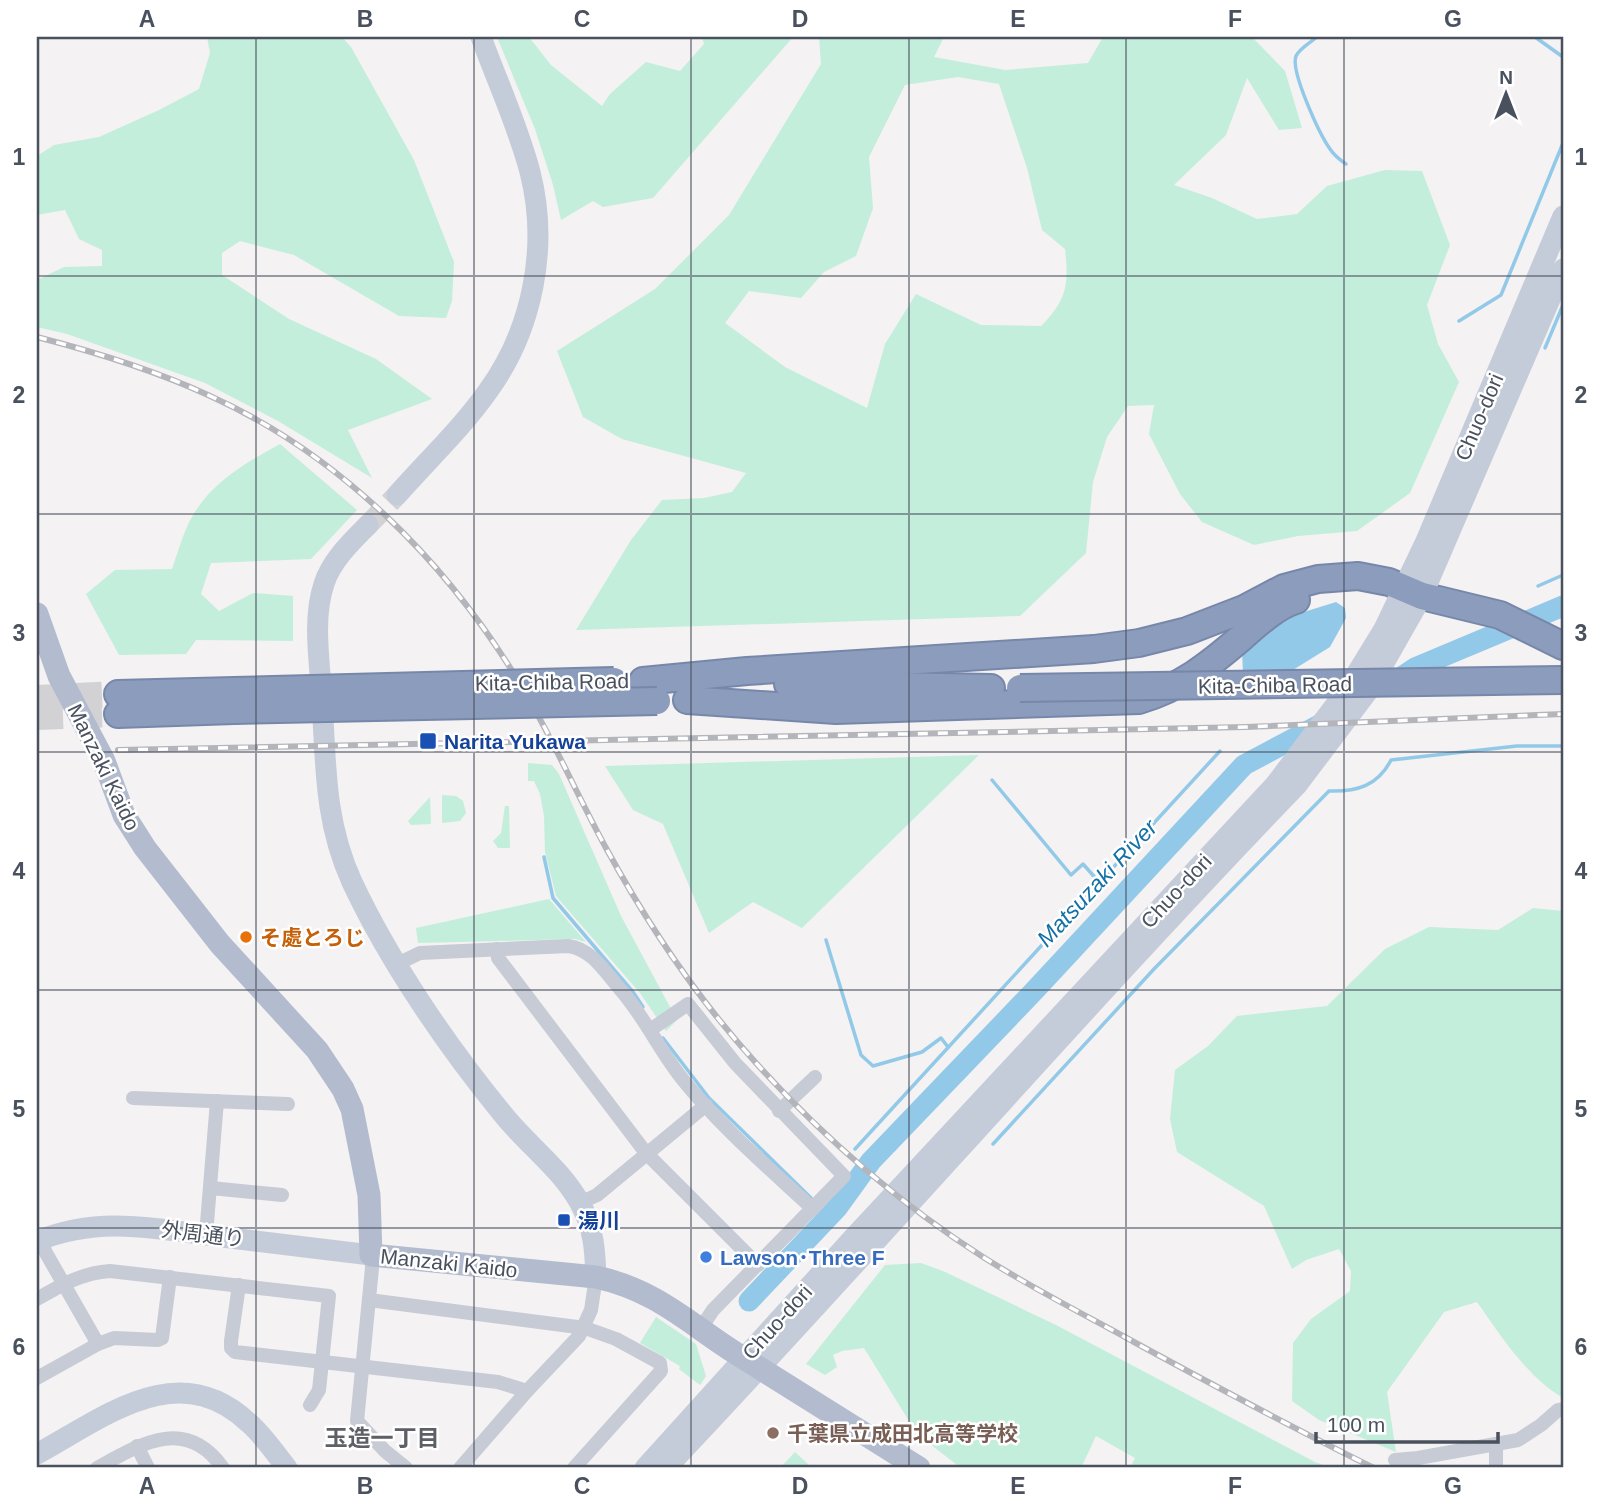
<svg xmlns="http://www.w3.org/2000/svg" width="1600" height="1505" font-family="Arial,'Noto Sans JP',sans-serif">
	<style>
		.green { fill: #c3eedb; fill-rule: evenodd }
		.water { fill: #93c9e8 }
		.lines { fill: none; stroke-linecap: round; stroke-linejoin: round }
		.stream { stroke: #93c9e8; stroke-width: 3.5 }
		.river { stroke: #93c9e8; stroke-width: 21 }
		.secondary-tunnel { stroke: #d2d2d4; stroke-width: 21; stroke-dasharray: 21 10; stroke-linecap: butt }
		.highway-tunnel { stroke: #d2d2d4; stroke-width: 26; stroke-dasharray: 26 13; stroke-linecap: butt }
		.highway-casing { stroke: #7787a9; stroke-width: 30 }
		.street { stroke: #c6cbd5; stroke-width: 14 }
		.secondary { stroke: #c5ccd9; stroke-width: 21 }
		.primary { stroke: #b3bcce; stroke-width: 23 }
		.highway { stroke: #8c9cbd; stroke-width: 26 }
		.rail-casing { stroke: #b4b5bb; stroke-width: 6 }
		.rail { stroke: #fff; stroke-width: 3.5; stroke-dasharray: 10; stroke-linecap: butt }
		.highway-bridge-casing { stroke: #7787a9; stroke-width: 30; stroke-linecap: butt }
		.highway-bridge { stroke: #8c9cbd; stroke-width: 26 }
		.grid { fill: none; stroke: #4a515e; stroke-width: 2; stroke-opacity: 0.55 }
		.transit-dot { fill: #1a4fb4; stroke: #fff; stroke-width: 2.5 }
		.food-dot { fill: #e8710a; stroke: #fff; stroke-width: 2.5 }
		.shop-dot { fill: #3f7fe0; stroke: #fff; stroke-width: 2.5 }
		.education-dot { fill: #8d6e63; stroke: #fff; stroke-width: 2.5 }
		.labels { text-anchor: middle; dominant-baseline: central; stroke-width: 5; stroke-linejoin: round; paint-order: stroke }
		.street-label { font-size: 21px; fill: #4a515e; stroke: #fff }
		.transit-label { font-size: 21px; font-weight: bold; fill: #164399; stroke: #fff; text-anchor: start }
		.food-label { font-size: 21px; font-weight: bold; fill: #c56008; stroke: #fff; text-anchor: start }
		.shop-label { font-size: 21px; font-weight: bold; fill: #366cbe; stroke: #fff; text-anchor: start }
		.education-label { font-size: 21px; font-weight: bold; fill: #785e54; stroke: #fff; text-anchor: start }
		.water-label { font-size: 23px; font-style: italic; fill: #1471a7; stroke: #fff }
		.neighbourhood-label { font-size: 23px; font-weight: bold; fill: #5e6066; stroke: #fff }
		.neatline { fill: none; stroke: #4a515e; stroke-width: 2.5 }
		.grid-label { font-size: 23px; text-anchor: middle; font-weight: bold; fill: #4a515e }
	</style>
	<rect width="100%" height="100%" fill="#f4f2f2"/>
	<!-- green -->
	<g class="green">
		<path d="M207 37H342L351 47 414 160 454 262 452 301 446 318 399 316 294 255 240 241 222 253V275L289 319 376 359 432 399 348 430 372 478 278 421 205 383 67 334 37 327V280L64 267 102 266V250L79 239 65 210 37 215V156L54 145 99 137 159 110 199 89 210 53Z"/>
		<path d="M497 37H529L551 65 602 106 610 94 646 62 680 71 704 44 702 37H793L653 198 603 207 593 201 561 220 553 185 535 129Z"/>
		<path d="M819 37H944L934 57 1005 70 1088 63 1103 37H1252L1285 71 1302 128 1279 130 1247 78 1226 135 1174 185 1212 198 1257 219 1297 214 1327 186 1385 170 1422 171 1450 245 1427 305 1438 344 1459 382 1410 493 1357 531 1298 536 1254 545 1202 522 1180 494 1149 434 1154 405 1128 406 1107 437 1093 482 1086 553 1020 616 576 630 631 540 662 500 704 498 732 492 746 473 622 439 583 417 557 351 655 289 729 215 821 64ZM958 77 999 84 1027 168 1042 230 1065 249C1069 284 1067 300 1041 326L981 325 916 294 885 344 867 408 785 367 725 323 749 291 801 298 824 272 856 256 873 208 869 157 905 85Z"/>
		<path d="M280 444 357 510 311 559 211 563 201 594 219 611 253 593 293 596V641L196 640 186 654 119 655 86 594 115 570 172 569C177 555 181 540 187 527 204 487 243 464 280 444Z"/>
		<path d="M979 755 802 928 753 902 709 933 663 824 633 810 605 766Z"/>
		<path d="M528 763 552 765 559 774 621 916 677 1020 666 1031 640 993 556 896 545 852 544 816 540 794 534 781H528Z"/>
		<path d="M442 795 456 796 463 801 466 813 460 821 442 823Z"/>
		<path d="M430 797 431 824 411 825 408 821Z"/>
		<path d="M505 806H509L510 848H498L493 841 501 833Z"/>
		<path d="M549 899 586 942 575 939 418 943 416 928Z"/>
		<path d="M1533 908 1563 911V1398C1527 1377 1501 1336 1477 1302L1444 1312 1387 1392 1396 1452 1319 1420 1292 1401 1293 1343 1311 1319 1350 1291 1351 1271 1339 1249 1306 1260 1292 1269 1264 1206 1177 1152 1170 1119 1175 1070 1208 1046 1237 1016 1327 1006 1385 949 1429 927 1498 930Z"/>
		<path d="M921 1263 943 1271 1056 1325 1315 1462 1331 1468H1130L1135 1458 1096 1436 1081 1468H961L917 1434 864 1348 842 1351 833 1355 837 1367 825 1375 806 1364 885 1265Z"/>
		<path d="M656 1317 696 1344 706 1376 700 1385 679 1369 680 1366 640 1343Z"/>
		<path d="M795 1452 810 1466 808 1468H780Z"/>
	</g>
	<!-- water -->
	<path class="water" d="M1336 602 1345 608 1346 618 1330 647 1288 673H1243L1242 652 1291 616Z"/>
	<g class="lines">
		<!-- stream -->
		<g class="stream">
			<path d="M1317 37C1311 42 1299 49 1296 56 1290 71 1320 135 1330 149 1334 155 1340 160 1346 164"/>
			<path d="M1535 37 1563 57"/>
			<path d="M1459 321 1501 295 1563 143"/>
			<path d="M1545 348 1563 305"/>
			<path d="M1538 586 1563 575"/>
			<path d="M992 780 1071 875 1083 864 1099 882"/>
			<path d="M544 857 553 898 633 992 643 1007"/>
			<path d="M826 940 861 1055 873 1066 922 1052 941 1038 948 1047"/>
			<path d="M663 1038 709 1098 811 1198"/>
			<path d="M993 1144 1154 969 1329 791C1356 792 1378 786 1391 760L1517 746H1563"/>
			<path d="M855 1149 1220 751"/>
		</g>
		<!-- river -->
		<g class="river">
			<path d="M1391 684 1415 668 1563 606"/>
			<path d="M749 1301 837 1208 871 1161 1035 990 1244 765 1323 723"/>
		</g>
		<!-- secondary-tunnel -->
		<path class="secondary-tunnel" d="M368 525 397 495"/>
		<!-- highway-tunnel -->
		<g class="highway-tunnel">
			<path d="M37 698 118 694"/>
			<path d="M37 717 118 714"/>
		</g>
		<defs>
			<g id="highway">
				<path d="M643 681 747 671 1094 649 1139 643 1187 631 1244 609 1284 588 1318 579 1358 576 1389 582 1422 596 1500 615 1563 646"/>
				<path d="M788 684 991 688"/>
				<path d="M118 694 234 691"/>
				<path d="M687 700 836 710 1139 700C1182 687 1208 666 1242 637 1257 624 1276 606 1296 600"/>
				<path d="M118 714 234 710"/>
			</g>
		</defs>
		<!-- highway casing -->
		<use href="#highway" class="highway-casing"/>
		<!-- street -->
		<g class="street">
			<path d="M497 949 498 958 646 1153 758 1265"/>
			<path d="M397 964 420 953 568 946C592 949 605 972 620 989 645 1017 660 1052 684 1081 722 1128 769 1168 813 1209"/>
			<path d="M650 1030 688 1004 735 1063 844 1176 713 1310 701 1328"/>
			<path d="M133 1098 288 1104"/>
			<path d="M779 1111 815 1077"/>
			<path d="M211 1188 282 1195"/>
			<path d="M580 1203 597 1195 706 1105"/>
			<path d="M206 1235 217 1101"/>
			<path d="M40 1239 46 1253 98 1344"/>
			<path d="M371 1255 372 1268 357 1421 385 1451 406 1468"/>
			<path d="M239 1285 231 1341V1348L235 1352 498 1382 527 1391"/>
			<path d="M37 1299C61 1285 82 1273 110 1271L329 1296 319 1390 310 1405"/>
			<path d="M369 1300 585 1328 616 1339 660 1363 661 1371 574 1468"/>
			<path d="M37 1378 98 1344 114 1338 158 1340 162 1338 170 1277"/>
			<path d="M1496 1445V1468"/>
			<path d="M137 1446 148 1468"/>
			<path d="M1395 1460 1418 1458 1518 1440 1541 1425 1558 1410 1563 1409"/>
			<path d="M97 1468C142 1443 186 1416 223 1468"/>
			<path d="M460 1468 527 1391 579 1336 591 1310 596 1277"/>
		</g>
		<!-- secondary -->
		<g class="secondary">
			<path d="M397 495C427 461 462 428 488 391 533 329 549 246 530 172 518 126 497 81 481 37"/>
			<path d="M368 525C352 541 331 561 324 584 312 620 320 663 322 700 326 764 324 821 352 882 389 961 447 1046 502 1113 527 1145 562 1169 581 1205 594 1229 595 1251 596 1277"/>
			<path d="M37 1241C101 1215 156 1229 222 1237 271 1243 321 1249 371 1255"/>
			<path d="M37 1454C105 1417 178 1356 249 1423 263 1435 275 1453 287 1468"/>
			<path d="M645 1468 854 1237 1275 785 1346 691 1384 629 1426 541 1563 216"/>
			<path d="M666 1468C879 1243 1082 1008 1297 785L1368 691 1422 596 1563 269"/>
		</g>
		<!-- primary -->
		<path class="primary" d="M37 614 59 676 104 761 124 815 145 848 220 944 317 1050 343 1089 352 1109 369 1195 371 1255 596 1277C660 1291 692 1327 745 1359 803 1395 861 1432 919 1468"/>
		<!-- highway -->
		<use href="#highway" class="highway"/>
		<defs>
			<g id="rail">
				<path d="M37 337C95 352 154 370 208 395 341 455 448 563 522 687 553 739 577 795 606 848 648 925 697 998 756 1063 823 1137 899 1203 983 1257 1032 1288 1083 1314 1134 1342 1213 1385 1293 1428 1374 1468"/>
				<path d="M118 750 1246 727 1563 714"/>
			</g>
		</defs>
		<!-- rail casing -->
		<use href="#rail" class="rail-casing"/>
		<!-- rail -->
		<use href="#rail" class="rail"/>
		<defs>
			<g id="highway-bridge">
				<path d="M1020 688 1563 680"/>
				<path d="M234 691 614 681"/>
				<path d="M234 710 657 701"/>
			</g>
		</defs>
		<!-- highway-bridge casing -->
		<use href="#highway-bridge" class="highway-bridge-casing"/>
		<!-- highway-bridge -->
		<use href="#highway-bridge" class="highway-bridge"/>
	</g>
	<!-- grid -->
	<path class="grid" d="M256 37V1468M474 37V1468M691 37V1468M909 37V1468M1126 37V1468M1344 37V1468M37 276H1563M37 514H1563M37 752H1563M37 990H1563M37 1228H1563"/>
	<!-- markers -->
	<g class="transit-dot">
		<rect x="419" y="732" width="18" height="18" rx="3.5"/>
		<rect x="557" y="1213" width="14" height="14" rx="3.5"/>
	</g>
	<circle class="food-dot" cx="246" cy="937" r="7"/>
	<circle class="shop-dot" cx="706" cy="1257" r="7"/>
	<circle class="education-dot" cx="773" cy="1433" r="7"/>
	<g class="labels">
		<!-- street labels -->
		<g class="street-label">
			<text transform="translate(1479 417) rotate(-67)">Chuo-dori</text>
			<text transform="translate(552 682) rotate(-1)">Kita-Chiba Road</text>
			<text transform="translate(1275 685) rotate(-1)">Kita-Chiba Road</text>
			<text transform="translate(104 767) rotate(64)">Manzaki Kaido</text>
			<text transform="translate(1176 891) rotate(-47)">Chuo-dori</text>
			<text transform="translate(203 1234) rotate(7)">外周通り</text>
			<text transform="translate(449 1263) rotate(6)">Manzaki Kaido</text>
			<text transform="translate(777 1322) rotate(-48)">Chuo-dori</text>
		</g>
		<!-- transit labels -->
		<g class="transit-label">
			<text x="444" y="741">Narita Yukawa</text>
			<text x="578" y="1220">湯川</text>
		</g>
		<!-- food labels -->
		<g class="food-label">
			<text x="260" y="937">そ處とろじ</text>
		</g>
		<!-- shop labels -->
		<g class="shop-label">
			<text x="720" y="1257">Lawson･Three F</text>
		</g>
		<!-- education labels -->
		<g class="education-label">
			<text x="787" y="1433">千葉県立成田北高等学校</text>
		</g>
		<!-- water labels -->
		<g class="water-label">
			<text transform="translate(1097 883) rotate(-47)">Matsuzaki River</text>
		</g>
		<!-- neighbourhood labels -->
		<g class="neighbourhood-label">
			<text x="382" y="1438">玉造一丁目</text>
		</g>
	</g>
	<!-- border -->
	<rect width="1600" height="1505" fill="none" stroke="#ffffff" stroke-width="77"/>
	<!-- north arrow -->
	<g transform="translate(1506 94)" stroke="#ffffff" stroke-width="5" paint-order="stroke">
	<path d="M0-5L12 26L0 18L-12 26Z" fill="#4a515e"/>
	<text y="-10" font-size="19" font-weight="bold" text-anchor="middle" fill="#4a515e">N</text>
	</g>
	<!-- scale -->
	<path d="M1316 1432v10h182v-10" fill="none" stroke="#4a515e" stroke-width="3.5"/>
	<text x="1327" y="1432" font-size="21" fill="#4a515e" stroke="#ffffff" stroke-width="5" paint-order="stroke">100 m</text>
	<rect x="38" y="38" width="1524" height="1428" class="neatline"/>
	<g class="grid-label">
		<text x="147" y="27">A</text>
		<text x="365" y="27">B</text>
		<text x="582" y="27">C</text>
		<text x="800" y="27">D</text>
		<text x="1018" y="27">E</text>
		<text x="1235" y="27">F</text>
		<text x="1453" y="27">G</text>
		<text x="19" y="165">1</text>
		<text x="1581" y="165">1</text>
		<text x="19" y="403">2</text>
		<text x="1581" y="403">2</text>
		<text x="19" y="641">3</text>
		<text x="1581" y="641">3</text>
		<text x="19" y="879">4</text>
		<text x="1581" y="879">4</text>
		<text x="19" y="1117">5</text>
		<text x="1581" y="1117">5</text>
		<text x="19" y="1355">6</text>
		<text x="1581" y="1355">6</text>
		<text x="147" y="1494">A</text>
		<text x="365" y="1494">B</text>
		<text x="582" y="1494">C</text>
		<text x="800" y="1494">D</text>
		<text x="1018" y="1494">E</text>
		<text x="1235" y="1494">F</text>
		<text x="1453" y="1494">G</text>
	</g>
</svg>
